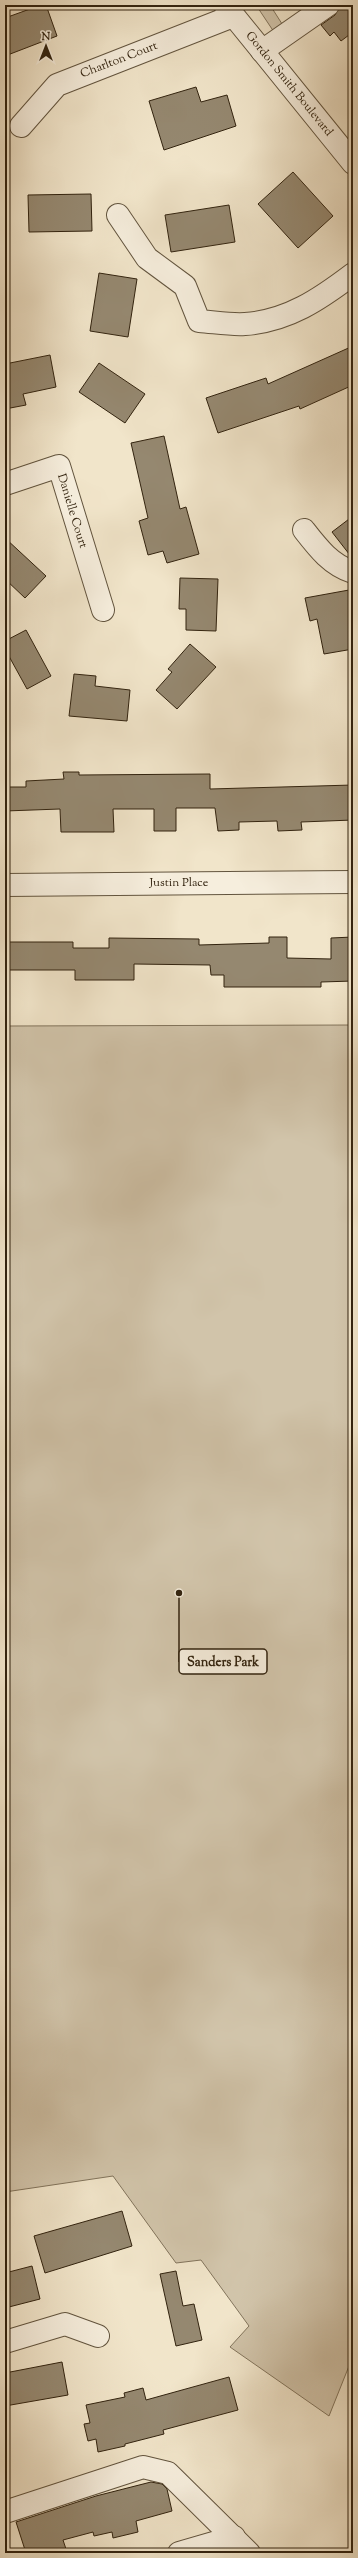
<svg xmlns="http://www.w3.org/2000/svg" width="358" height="2558" font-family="'Sorts Mill Goudy',serif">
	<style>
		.green { fill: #d1c4aa; stroke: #82745c }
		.building { fill: #958870; stroke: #32230f }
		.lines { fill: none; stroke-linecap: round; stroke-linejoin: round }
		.minor-casing { stroke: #62543e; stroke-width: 24 }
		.minor { stroke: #f6eedd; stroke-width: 22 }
		.labels { text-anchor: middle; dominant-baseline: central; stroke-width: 3; stroke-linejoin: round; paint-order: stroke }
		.street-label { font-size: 12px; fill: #32230f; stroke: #f6eedd }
		.leader { fill: none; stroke: #32230f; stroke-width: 1.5 }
		.callout-dot { fill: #32230f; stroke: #f6eedd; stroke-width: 1.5 }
		.callout { fill: #f6eedd; stroke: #32230f; stroke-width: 1.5 }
		.callout-label { font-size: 13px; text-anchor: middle; font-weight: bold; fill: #32230f }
	</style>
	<rect width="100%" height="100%" fill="#f1e5ca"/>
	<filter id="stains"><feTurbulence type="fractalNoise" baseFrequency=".005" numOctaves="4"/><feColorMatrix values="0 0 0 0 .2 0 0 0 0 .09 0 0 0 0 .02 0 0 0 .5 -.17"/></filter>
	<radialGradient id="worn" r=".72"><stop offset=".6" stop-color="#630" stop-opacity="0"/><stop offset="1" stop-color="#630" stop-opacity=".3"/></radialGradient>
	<!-- green -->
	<g class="green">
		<path d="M256 5H270L284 27 276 35Z"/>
		<path d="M353 1025V2356L329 2416 230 2347 249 2326 201 2260 176 2263 113 2176 5 2192V1026Z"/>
	</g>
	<!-- building -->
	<g class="building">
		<path d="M41 5H46L57 36 5 56V18Z"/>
		<path d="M340 5H353V32L341 41 334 32 330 36 321 25 335 15Z"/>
		<path d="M196 87 201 102 227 95 236 126 164 150 149 101Z"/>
		<path d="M293 172 333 216 298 248 258 204Z"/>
		<path d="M91 194 92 231 29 232 28 195Z"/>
		<path d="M229 205 235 242 171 252 165 215Z"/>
		<path d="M99 273 137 279 128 337 90 331Z"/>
		<path d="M353 346V385L300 409 299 406 218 433 206 398 266 378 268 384Z"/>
		<path d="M50 355 56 387 23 394 26 405 5 409V364Z"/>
		<path d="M99 363 145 394 125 423 79 392Z"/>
		<path d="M164 436 180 509 186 507 199 554 167 563 163 551 148 555 139 521 148 518 131 443Z"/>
		<path d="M353 516V559L332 532Z"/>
		<path d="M5 538 46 576 25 598 5 579Z"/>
		<path d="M180 578 218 579 216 631 186 630V609H179Z"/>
		<path d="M349 590 353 612V649L324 654 317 619 310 621 305 598Z"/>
		<path d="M26 630 51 676 27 689 5 649V641Z"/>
		<path d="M190 644 216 667 177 709 156 690 172 672 168 669Z"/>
		<path d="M74 674 96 676 95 686 130 690 127 721 69 716Z"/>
		<path d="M63 772H79V775L210 774V789L353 785V820L301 822 302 830 278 831 277 821 239 822V830L218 831 215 808H176V831H154V809H113L114 832H61L60 809 5 811V787H26V781L64 779Z"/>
		<path d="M269 937H287V958L331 959V938L353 937V981L321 982V987H224V975H211L210 965 134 964V980H75V970H5V942H73V948H109V938L199 939V945L269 943Z"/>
		<path d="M122 2211 132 2246 45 2273 34 2236Z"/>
		<path d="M32 2266 40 2299 5 2308V2273Z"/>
		<path d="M176 2271 183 2306 194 2304 202 2340 176 2346 160 2274Z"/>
		<path d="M62 2362 68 2395 5 2406V2373Z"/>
		<path d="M229 2377 238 2410 163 2430 164 2434 125 2444V2446L98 2452 96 2439 88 2441 84 2424 90 2423 86 2405 125 2397 124 2393 143 2388 146 2400Z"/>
		<path d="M151 2482 162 2484 167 2489 172 2511 136 2521 138 2532 113 2538 112 2532 94 2536 93 2532 63 2540 66 2549 53 2553H26L16 2522 96 2496Z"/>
	</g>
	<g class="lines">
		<defs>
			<g id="minor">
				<path d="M225 5 353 163"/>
				<path d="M262 51 328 5"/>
				<path d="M21 126 57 85 233 16"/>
				<path d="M118 215 147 258 185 286 199 321C214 322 230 325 245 324 288 321 320 299 353 274"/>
				<path d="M5 484 59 466 103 610"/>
				<path d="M304 530C318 548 331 565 353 572"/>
				<path d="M5 885 353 882"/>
				<path d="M5 2342 65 2324 98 2336"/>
				<path d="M5 2512 143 2467 168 2473 249 2553"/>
				<path d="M179 2553 234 2537"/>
			</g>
		</defs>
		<!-- minor casing -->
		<use href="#minor" class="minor-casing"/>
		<!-- minor -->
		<use href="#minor" class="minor"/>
	</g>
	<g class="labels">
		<!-- street labels -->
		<g class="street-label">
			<text transform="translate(119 60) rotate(-21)">Charlton Court</text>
			<text transform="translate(289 84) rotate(51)">Gordon Smith Boulevard</text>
			<text transform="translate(72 511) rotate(73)">Danielle Court</text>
			<text x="179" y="883">Justin Place</text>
		</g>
	</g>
	<!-- callouts -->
	<path class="leader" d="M179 1593L179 1662"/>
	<circle class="callout-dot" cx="179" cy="1593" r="4"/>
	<rect class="callout" x="179" y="1649" width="88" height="25" rx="4"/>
	<g class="callout-label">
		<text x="223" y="1666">Sanders Park</text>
	</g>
	<!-- margin -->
	<rect width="358" height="2558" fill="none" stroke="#f1e5ca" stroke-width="20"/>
	<rect x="6" y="6" width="346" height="2546" fill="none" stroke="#32230f" stroke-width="2"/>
	<rect x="10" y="10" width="338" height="2538" fill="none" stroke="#32230f"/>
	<!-- north arrow -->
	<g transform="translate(46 46)" stroke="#f6eedd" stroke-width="3" paint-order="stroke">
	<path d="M0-3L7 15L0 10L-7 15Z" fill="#32230f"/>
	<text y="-6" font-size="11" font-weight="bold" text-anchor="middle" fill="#32230f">N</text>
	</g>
	<rect width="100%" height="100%" filter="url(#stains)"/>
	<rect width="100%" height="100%" fill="url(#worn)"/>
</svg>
